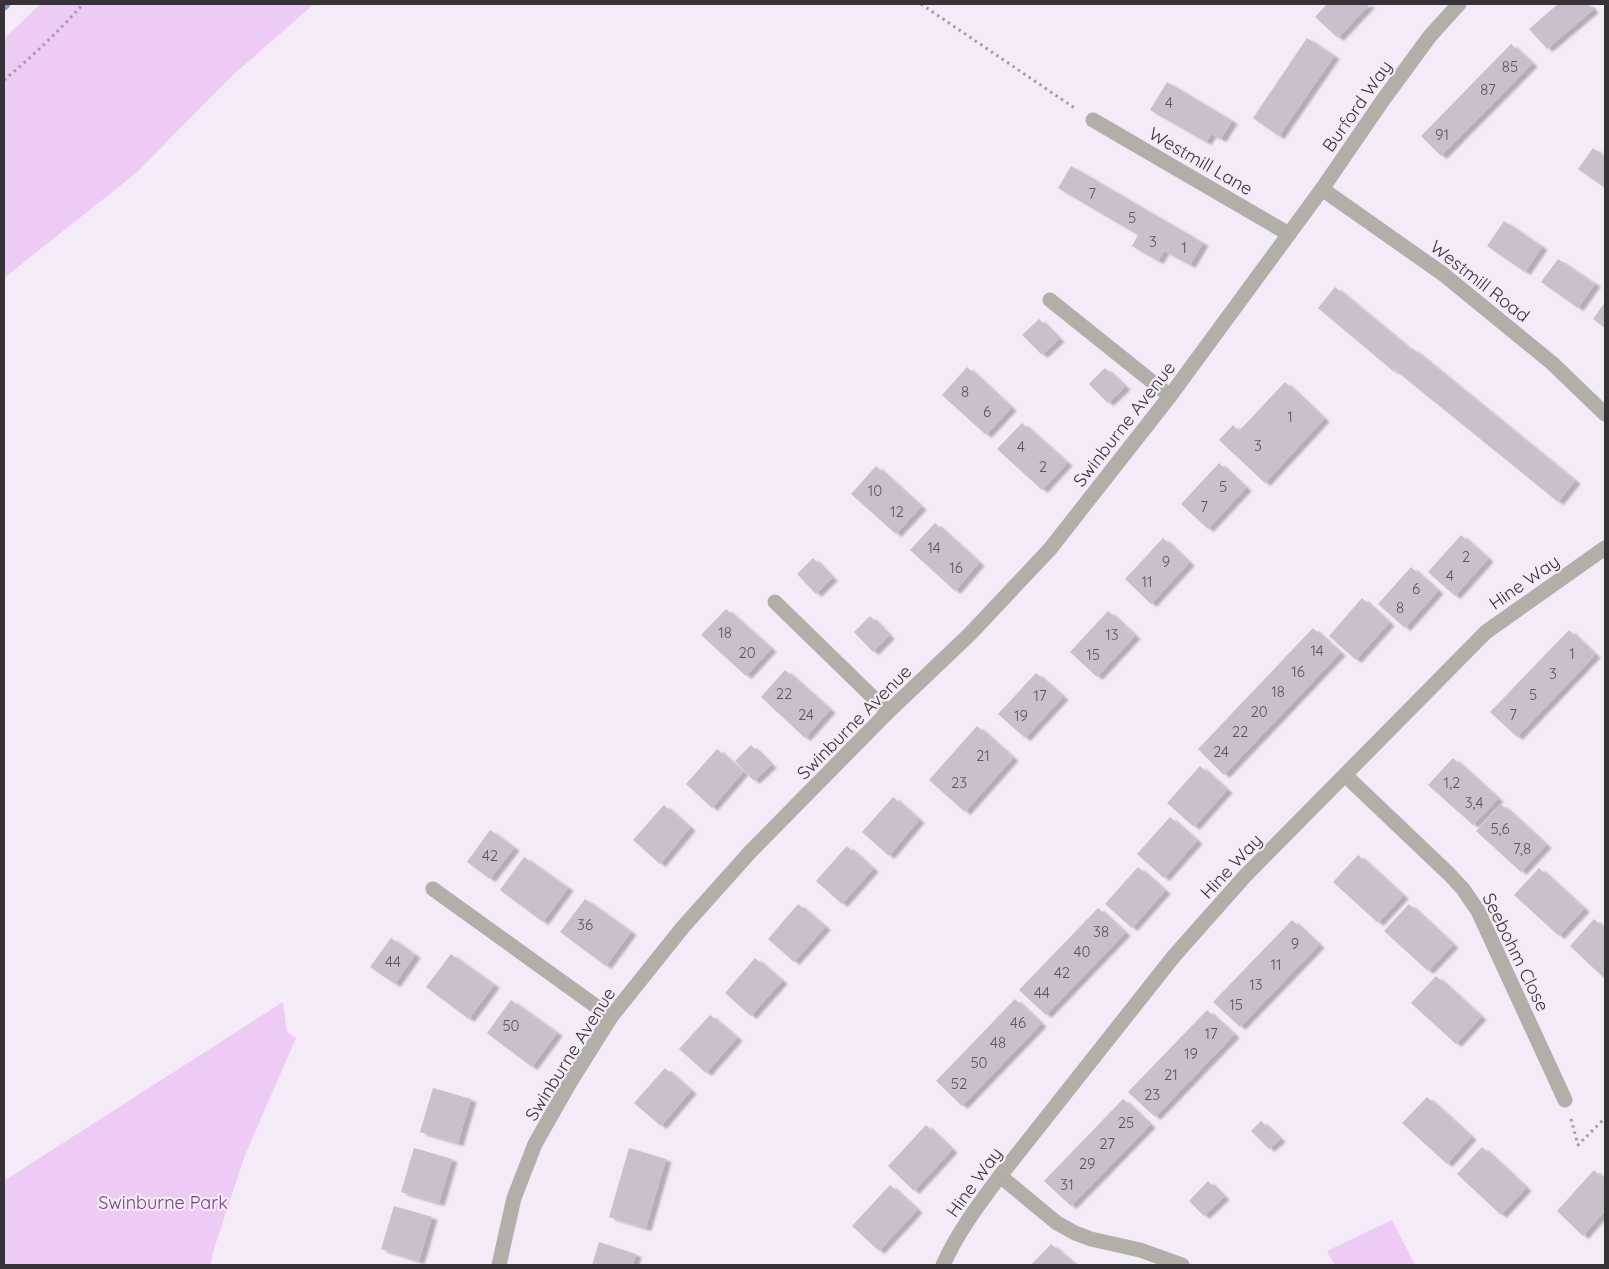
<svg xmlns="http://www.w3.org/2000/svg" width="1609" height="1269" font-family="Quicksand,sans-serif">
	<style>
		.green { fill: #edcbf4 }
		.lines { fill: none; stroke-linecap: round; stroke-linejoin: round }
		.stream { stroke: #72a2cc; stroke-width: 9 }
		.building { fill: #cabfcc; filter: url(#shadow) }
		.path { stroke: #a49ca5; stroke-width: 3; stroke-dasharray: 2.5 4; stroke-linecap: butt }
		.lane { stroke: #b2aea8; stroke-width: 15 }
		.street { stroke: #b2aea8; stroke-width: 15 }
		.labels { text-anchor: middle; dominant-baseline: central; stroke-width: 4.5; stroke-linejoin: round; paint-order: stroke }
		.number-label { font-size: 15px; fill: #5b555c }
		.street-label { font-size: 18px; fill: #363237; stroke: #f5eaf7 }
		.park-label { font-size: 18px; fill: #713f7c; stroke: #f5eaf7 }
	</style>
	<defs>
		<filter id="shadow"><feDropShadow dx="5.5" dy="3" stdDeviation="1" flood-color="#0004"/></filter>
	</defs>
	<rect width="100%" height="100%" fill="#f5eaf7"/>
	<!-- green -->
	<g class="green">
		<path d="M40 4H314L233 75 136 173 4 278V39Z"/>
		<path d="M283 1002 287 1032 296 1038 245 1155 213 1252 211 1265H4V1181Z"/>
		<path d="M1392 1220 1415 1265H1335L1327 1251Z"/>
	</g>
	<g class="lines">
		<!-- stream -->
		<path class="stream" d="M4 6 6 4"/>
	</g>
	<!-- building -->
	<g class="building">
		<path d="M1327 4H1370L1338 38 1315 17Z"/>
		<path d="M1558 4H1588L1593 10 1547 49 1529 29Z"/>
		<path d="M1307 38 1334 56 1279 136 1253 118Z"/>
		<path d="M1511 44 1532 64 1441 156 1421 136Z"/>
		<path d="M1167 82 1232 121 1221 139 1211 134 1206 142 1150 110Z"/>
		<path d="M1593 148 1605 157V188L1578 169Z"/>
		<path d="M1071 166 1203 243 1190 265 1164 251 1158 261 1132 246 1138 235 1058 188Z"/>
		<path d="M1504 221 1542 247 1525 272 1487 246Z"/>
		<path d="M1558 259 1595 284 1578 308 1541 282Z"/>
		<path d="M1335 287 1411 350 1413 349 1575 481 1558 502 1395 370 1393 371 1318 308Z"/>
		<path d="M1605 302V328L1593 319Z"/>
		<path d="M1039 319 1059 339 1042 355 1022 335Z"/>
		<path d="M967 367 1011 408 986 435 942 395Z"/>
		<path d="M1105 368 1125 387 1108 403 1089 384Z"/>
		<path d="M1285 382 1324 419 1265 483 1219 440 1233 425 1239 431Z"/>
		<path d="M1022 423 1067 463 1042 490 997 449Z"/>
		<path d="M1219 463 1246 488 1208 529 1181 504Z"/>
		<path d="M876 466 921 507 896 534 851 494Z"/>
		<path d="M935 523 979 563 955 591 910 550Z"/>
		<path d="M1461 535 1488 559 1455 596 1428 572Z"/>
		<path d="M1163 538 1189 563 1151 604 1125 579Z"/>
		<path d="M813 558 832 578 816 594 797 574Z"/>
		<path d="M1411 567 1438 591 1405 628 1378 604Z"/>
		<path d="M1362 598 1389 623 1356 660 1329 636Z"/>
		<path d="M726 609 771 649 746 676 701 635Z"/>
		<path d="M1108 611 1135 636 1097 677 1070 652Z"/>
		<path d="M870 616 889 636 873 652 854 632Z"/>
		<path d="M1313 628 1340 653 1224 775 1198 749Z"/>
		<path d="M1569 630 1595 655 1517 737 1490 712Z"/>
		<path d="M785 670 830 710 805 738 761 697Z"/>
		<path d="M1036 673 1063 697 1025 738 998 714Z"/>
		<path d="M977 726 1013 758 965 812 929 780Z"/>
		<path d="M751 745 771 765 754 781 735 761Z"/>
		<path d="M717 749 743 772 712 808 686 784Z"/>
		<path d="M1453 758 1498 799 1473 825 1428 785Z"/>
		<path d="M1200 766 1227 790 1194 827 1167 803Z"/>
		<path d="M893 797 919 820 889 856 862 832Z"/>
		<path d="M1501 804 1546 845 1521 872 1476 831Z"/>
		<path d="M664 805 690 828 660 864 633 840Z"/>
		<path d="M1170 817 1197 841 1164 878 1137 854Z"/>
		<path d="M490 830 514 848 490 879 467 862Z"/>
		<path d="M847 846 873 869 842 904 816 881Z"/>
		<path d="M1358 855 1403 896 1378 923 1333 882Z"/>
		<path d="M524 857 568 888 543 922 500 890Z"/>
		<path d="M1138 867 1165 891 1132 928 1105 904Z"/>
		<path d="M1539 868 1584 909 1559 936 1514 895Z"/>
		<path d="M585 899 631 932 606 966 560 932Z"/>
		<path d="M798 904 825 927 794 962 768 939Z"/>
		<path d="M1409 904 1453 945 1428 971 1384 931Z"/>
		<path d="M1098 908 1125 933 1046 1015 1019 990Z"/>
		<path d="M1594 919 1605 929V979L1570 946Z"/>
		<path d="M1292 920 1319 945 1240 1027 1213 1002Z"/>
		<path d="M391 938 415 955 395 984 370 967Z"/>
		<path d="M451 954 494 985 469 1019 426 987Z"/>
		<path d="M755 958 782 981 751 1016 725 993Z"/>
		<path d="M1436 976 1481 1017 1456 1044 1411 1003Z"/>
		<path d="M1015 999 1041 1024 962 1106 936 1081Z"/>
		<path d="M511 1000 557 1033 532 1067 487 1033Z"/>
		<path d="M1207 1010 1234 1035 1155 1117 1128 1092Z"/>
		<path d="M710 1015 737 1038 706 1073 679 1049Z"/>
		<path d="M665 1068 691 1091 661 1126 634 1103Z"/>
		<path d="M433 1088 471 1099 458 1143 420 1132Z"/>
		<path d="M1427 1097 1471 1137 1447 1164 1402 1123Z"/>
		<path d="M1123 1099 1150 1125 1071 1206 1044 1181Z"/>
		<path d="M1261 1121 1280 1139 1269 1149 1251 1131Z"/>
		<path d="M926 1125 952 1150 914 1191 888 1166Z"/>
		<path d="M1482 1147 1526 1188 1501 1215 1457 1174Z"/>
		<path d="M414 1148 452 1159 439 1203 401 1192Z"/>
		<path d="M629 1148 666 1159 646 1228 609 1217Z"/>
		<path d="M1594 1170 1605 1180V1211L1583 1236 1557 1211Z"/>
		<path d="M1208 1181 1224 1197 1204 1216 1189 1201Z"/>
		<path d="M890 1185 917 1210 879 1251 852 1226Z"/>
		<path d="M394 1206 432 1217 419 1261 381 1249Z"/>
		<path d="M599 1242 636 1254 633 1265H592Z"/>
		<path d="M1051 1244 1075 1265H1031Z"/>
	</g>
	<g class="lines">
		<!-- path -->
		<g class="path">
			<path d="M921 4 1076 109"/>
			<path d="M4 80C32 57 59 31 83 4"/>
			<path d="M1571 1119 1578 1145 1605 1118"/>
		</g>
		<!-- lane -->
		<g class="lane">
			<path d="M1050 300 1170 396"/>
			<path d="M1000 1176 1057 1223 1075 1233 1091 1239 1140 1250 1182 1265"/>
		</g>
		<!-- street -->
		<g class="street">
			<path d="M1093 120 1289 234"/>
			<path d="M1322 189 1443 274 1552 363 1605 414"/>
			<path d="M775 602 888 712"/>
			<path d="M1345 775 1449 874 1463 889 1478 911 1565 1100"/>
			<path d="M433 889 611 1017"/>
			<path d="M499 1265 514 1198 535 1144 569 1084 611 1017 683 927 751 851 888 712 970 634 1050 549 1170 396 1322 189 1383 100 1430 36 1459 4"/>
			<path d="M943 1265C957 1233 979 1204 1000 1176L1174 956 1245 876 1486 632 1605 548"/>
		</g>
	</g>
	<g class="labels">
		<!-- number labels -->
		<g class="number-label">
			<text x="1510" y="66">85</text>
			<text x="1488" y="89">87</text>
			<text x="1169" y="102">4</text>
			<text x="1442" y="134">91</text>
			<text x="1092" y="193">7</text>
			<text x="1132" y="217">5</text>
			<text x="1153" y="241">3</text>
			<text x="1184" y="247">1</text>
			<text x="965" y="391">8</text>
			<text x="987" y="411">6</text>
			<text x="1290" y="416">1</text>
			<text x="1258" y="445">3</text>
			<text x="1021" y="446">4</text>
			<text x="1043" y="466">2</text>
			<text x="1223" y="486">5</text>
			<text x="875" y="490">10</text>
			<text x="1204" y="506">7</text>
			<text x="897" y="511">12</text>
			<text x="934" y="547">14</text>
			<text x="1466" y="556">2</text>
			<text x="1166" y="561">9</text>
			<text x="956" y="567">16</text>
			<text x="1450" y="575">4</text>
			<text x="1147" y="581">11</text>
			<text x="1416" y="588">6</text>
			<text x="1400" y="607">8</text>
			<text x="725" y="632">18</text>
			<text x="1112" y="634">13</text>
			<text x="1317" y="650">14</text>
			<text x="747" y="652">20</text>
			<text x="1572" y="653">1</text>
			<text x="1093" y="654">15</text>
			<text x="1298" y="671">16</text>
			<text x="1553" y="673">3</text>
			<text x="1278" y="691">18</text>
			<text x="784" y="693">22</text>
			<text x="1533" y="694">5</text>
			<text x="1040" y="695">17</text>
			<text x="1259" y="711">20</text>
			<text x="806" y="714">24</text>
			<text x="1513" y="714">7</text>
			<text x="1021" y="715">19</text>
			<text x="1240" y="731">22</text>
			<text x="1221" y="751">24</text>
			<text x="983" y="755">21</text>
			<text x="959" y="782">23</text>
			<text x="1452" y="782">1,2</text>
			<text x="1474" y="802">3,4</text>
			<text x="1500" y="828">5,6</text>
			<text x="1522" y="848">7,8</text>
			<text x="490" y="855">42</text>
			<text x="585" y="924">36</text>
			<text x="1101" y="931">38</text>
			<text x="1295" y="943">9</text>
			<text x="1082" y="951">40</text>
			<text x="393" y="961">44</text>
			<text x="1276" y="964">11</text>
			<text x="1062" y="972">42</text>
			<text x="1256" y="984">13</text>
			<text x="1042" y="992">44</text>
			<text x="1236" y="1004">15</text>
			<text x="1018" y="1022">46</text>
			<text x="511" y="1025">50</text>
			<text x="1211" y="1033">17</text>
			<text x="998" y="1042">48</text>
			<text x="1191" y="1053">19</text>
			<text x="979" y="1062">50</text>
			<text x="1171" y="1074">21</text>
			<text x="959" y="1083">52</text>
			<text x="1152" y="1094">23</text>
			<text x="1126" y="1122">25</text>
			<text x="1107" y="1143">27</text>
			<text x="1087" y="1163">29</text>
			<text x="1067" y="1184">31</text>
		</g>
		<!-- street labels -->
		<g class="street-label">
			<text transform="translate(1357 106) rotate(-55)">Burford Way</text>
			<text transform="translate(1201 161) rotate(30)">Westmill Lane</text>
			<text transform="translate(1480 281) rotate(38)">Westmill Road</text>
			<text transform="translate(1124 424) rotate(-52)">Swinburne Avenue</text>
			<text transform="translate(1524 582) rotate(-35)">Hine Way</text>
			<text transform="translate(854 722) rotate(-45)">Swinburne Avenue</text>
			<text transform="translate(1231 866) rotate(-47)">Hine Way</text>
			<text transform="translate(1516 952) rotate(64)">Seebohm Close</text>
			<text transform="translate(570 1054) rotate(-58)">Swinburne Avenue</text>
			<text transform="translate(974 1182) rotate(-54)">Hine Way</text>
		</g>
		<!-- park labels -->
		<g class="park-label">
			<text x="163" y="1202">Swinburne Park</text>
		</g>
	</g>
	<!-- border -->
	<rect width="1609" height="1269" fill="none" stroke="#363237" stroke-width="10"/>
</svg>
